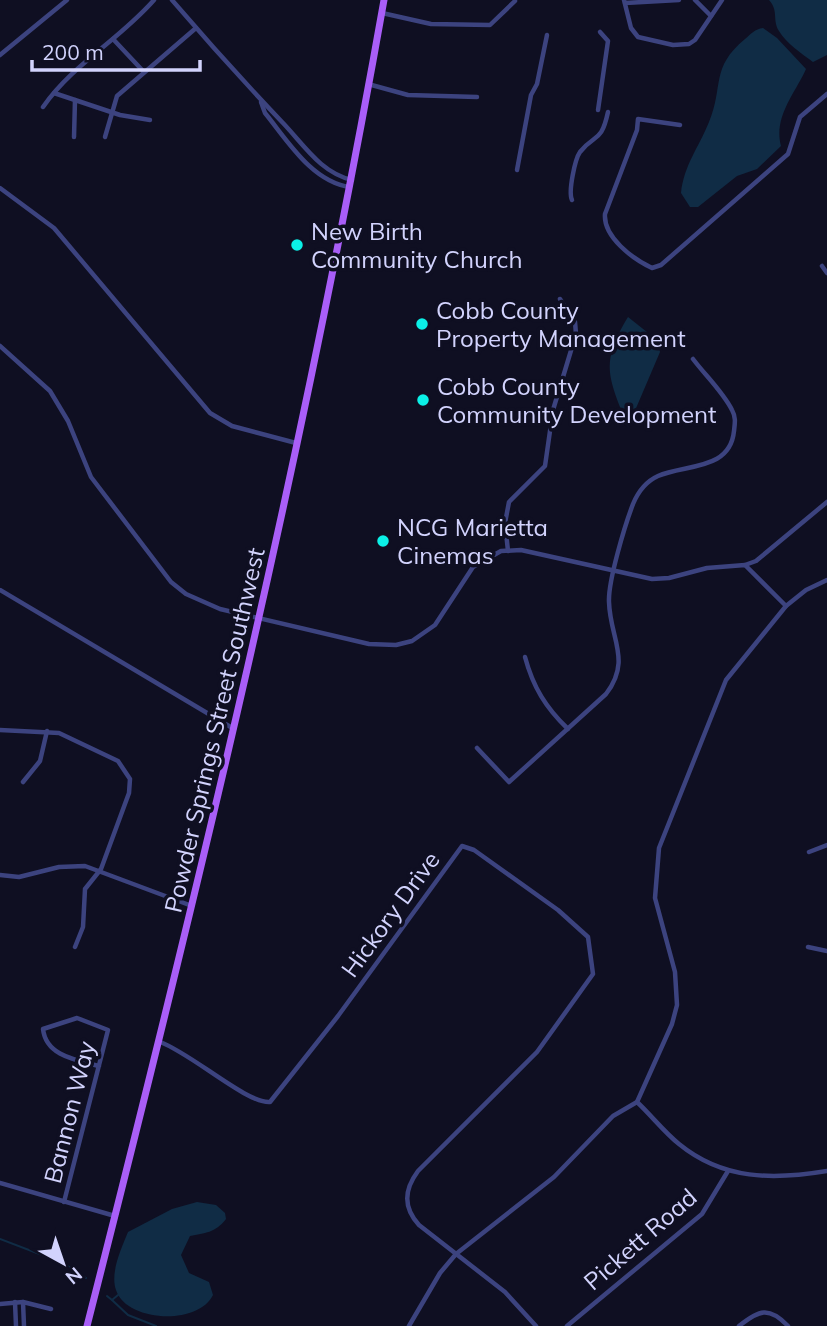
<svg xmlns="http://www.w3.org/2000/svg" width="827" height="1326" font-family="Mulish,sans-serif">
	<style>
		.water { fill: #102c45 }
		.lines { fill: none; stroke-linecap: round; stroke-linejoin: round }
		.stream { stroke: #102c45; stroke-width: 2 }
		.minor { stroke: #3c437f; stroke-width: 4.5 }
		.primary { stroke: #a95ef8; stroke-width: 7 }
		.poi-dot { fill: #0bf0e7; stroke: #0f0f22; stroke-width: 2.5 }
		.labels { text-anchor: middle; dominant-baseline: central; stroke-width: 7; stroke-linejoin: round; paint-order: stroke }
		.poi-label { font-size: 24px; fill: #d2d3fd; stroke: #0f0f22; text-anchor: start }
		.street-label { font-size: 24px; fill: #d2d3fd; stroke: #0f0f22 }
	</style>
	<rect width="100%" height="100%" fill="#0f0f22"/>
	<!-- water -->
	<g class="water">
		<path d="M769 0H827V55L813 62C802 54 786 43 779 31 772 20 779 11 769 0Z"/>
		<path d="M763 28 777 38 806 69C796 92 773 117 781 146L757 169 737 176 698 207H690L681 193C684 165 699 147 709 122 724 86 710 68 745 39 751 34 755 29 763 28Z"/>
		<path d="M628 317 657 340 660 352 628 427C609 378 599 364 628 317Z"/>
		<path d="M197 1202 216 1205 225 1213 226 1219C215 1233 205 1233 190 1236L181 1255 189 1273 209 1282 213 1295C198 1326 126 1322 116 1290 110 1273 121 1249 128 1232L172 1209Z"/>
	</g>
	<g class="lines">
		<!-- stream -->
		<g class="stream">
			<path d="M0 1239 63 1263 86 1278"/>
			<path d="M107 1296 112 1300 118 1295"/>
			<path d="M112 1300 128 1315 156 1326"/>
		</g>
		<!-- minor -->
		<g class="minor">
			<path d="M172 0C208 42 245 83 283 123 304 145 321 173 352 180"/>
			<path d="M624 0 631 28 638 37 673 45 689 44 695 40 722 0"/>
			<path d="M695 0 711 16"/>
			<path d="M625 3 679 0"/>
			<path d="M382 13 431 24 490 25 515 1"/>
			<path d="M113 39 143 71"/>
			<path d="M0 55 67 0"/>
			<path d="M368 84 408 95 477 97"/>
			<path d="M54 93 120 115 150 120"/>
			<path d="M261 102 265 113C287 140 312 182 350 187"/>
			<path d="M43 107C73 64 119 40 154 0"/>
			<path d="M598 110 608 41 600 32"/>
			<path d="M680 125 638 119 637 130 605 214C603 237 633 259 652 268L661 265 788 154 800 117 827 94"/>
			<path d="M74 137 75 100"/>
			<path d="M105 137 117 96 196 28"/>
			<path d="M517 170 531 95 537 84 547 35"/>
			<path d="M0 188 54 228 210 413 232 426 296 443"/>
			<path d="M572 200C568 192 575 159 580 152 595 133 601 144 608 112"/>
			<path d="M822 266 827 273"/>
			<path d="M0 346 50 391 68 421 91 477 171 582 186 594 220 609 369 644 396 645 412 641 435 625 473 567 501 551 521 550 652 579 669 578 707 568 745 565 786 606"/>
			<path d="M508 551 505 523 509 502 545 466 553 410 576 334 575 322 560 299"/>
			<path d="M745 565 756 561 827 502"/>
			<path d="M0 590 234 729"/>
			<path d="M525 657C533 687 546 708 568 729"/>
			<path d="M0 730 59 733 118 761 130 779 129 793 101 869 85 889 83 927 75 947"/>
			<path d="M477 748 509 782 606 694C632 660 610 639 609 602 608 581 625 525 633 504 638 492 647 481 658 476 685 464 730 471 734 431 735 423 736 417 732 410 723 392 705 375 693 359"/>
			<path d="M23 782 40 761 47 731"/>
			<path d="M809 852 827 845"/>
			<path d="M0 875 19 877 59 867 85 866 192 906"/>
			<path d="M808 947 827 951"/>
			<path d="M160 1042C191 1053 247 1104 270 1102L338 1016 462 846 474 850 558 910 588 937 593 974 537 1052 418 1171C404 1190 403 1207 419 1225L505 1292 536 1326"/>
			<path d="M637 1102C651 1115 664 1132 679 1144 723 1180 773 1180 827 1171"/>
			<path d="M0 1183 115 1216"/>
			<path d="M64 1202 108 1030 77 1018 43 1029C46 1056 76 1060 99 1066"/>
			<path d="M15 1302 16 1326"/>
			<path d="M23 1302 24 1326"/>
			<path d="M0 1304 23 1302 51 1309"/>
			<path d="M409 1326 440 1273 456 1254 554 1177 613 1116 637 1102 672 1024 677 1005 675 972 655 898 659 848 726 680 786 606 806 590 827 580"/>
			<path d="M567 1326 702 1214 728 1171"/>
			<path d="M739 1326C759 1310 769 1306 788 1326"/>
		</g>
		<!-- primary -->
		<path class="primary" d="M87 1326C199 887 305 447 384 0"/>
	</g>
	<!-- markers -->
	<g class="poi-dot">
		<circle cx="297" cy="245" r="7"/>
		<circle cx="422" cy="324" r="7"/>
		<circle cx="423" cy="400" r="7"/>
		<circle cx="383" cy="541" r="7"/>
	</g>
	<g class="labels">
		<!-- poi labels -->
		<g class="poi-label">
			<text x="311" y="231">New Birth<tspan x="311" dy="28">Community Church</tspan></text>
			<text x="436" y="310">Cobb County<tspan x="436" dy="28">Property Management</tspan></text>
			<text x="437" y="386">Cobb County<tspan x="437" dy="28">Community Development</tspan></text>
			<text x="397" y="527">NCG Marietta<tspan x="397" dy="28">Cinemas</tspan></text>
		</g>
		<!-- street labels -->
		<g class="street-label">
			<text transform="translate(214 730) rotate(-77)">Powder Springs Street Southwest</text>
			<text transform="translate(390 914) rotate(-54)">Hickory Drive</text>
			<text transform="translate(69 1112) rotate(-76)">Bannon Way</text>
			<text transform="translate(640 1239) rotate(-41)">Pickett Road</text>
		</g>
	</g>
	<!-- north arrow -->
	<g transform="translate(63 1263) rotate(140)" stroke="#0f0f22" stroke-width="5" paint-order="stroke">
	<path d="M0-5L12 26L0 18L-12 26Z" fill="#d2d3fd"/>
	<text y="-10" font-size="19" font-weight="bold" text-anchor="middle" fill="#d2d3fd">N</text>
	</g>
	<!-- scale -->
	<path d="M32 60v10h168v-10" fill="none" stroke="#d2d3fd" stroke-width="3.5"/>
	<text x="42" y="60" font-size="21" fill="#d2d3fd" stroke="#0f0f22" stroke-width="5" paint-order="stroke">200 m</text>
</svg>
